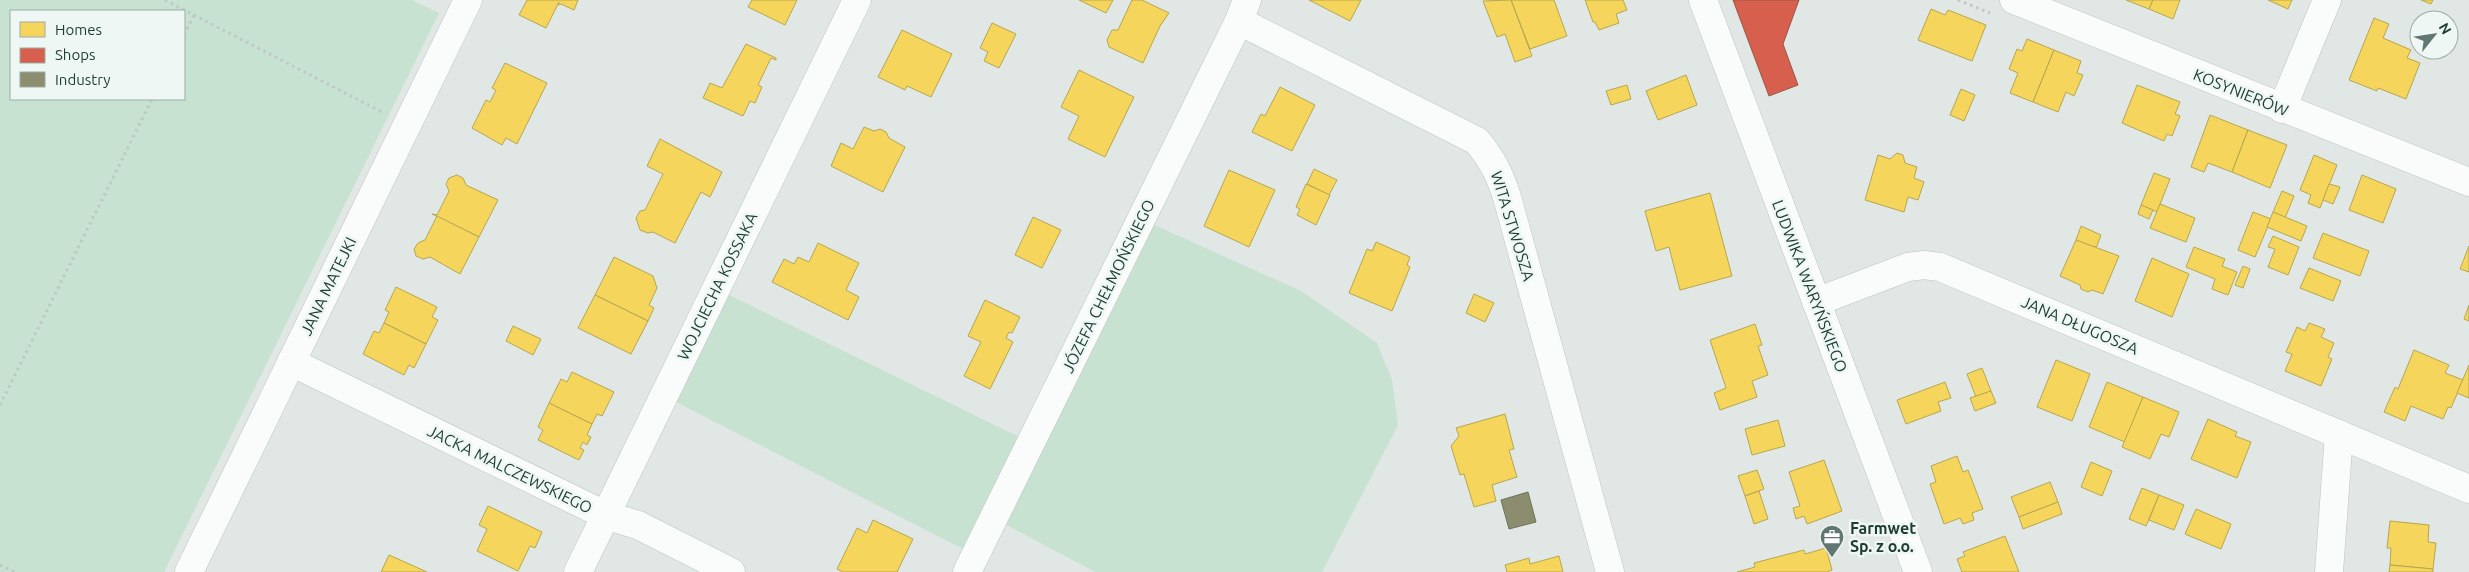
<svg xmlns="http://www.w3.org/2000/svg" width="2469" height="572" font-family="Ubuntu,sans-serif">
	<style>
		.green { fill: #c8e2d1; fill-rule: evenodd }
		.homes { fill: #f6d55c; stroke: #b5a750 }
		.shops { fill: #d6604d; stroke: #9f5546 }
		.industry { fill: #8c8c6e; stroke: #6b745d }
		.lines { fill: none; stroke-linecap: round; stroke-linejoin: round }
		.minor-casing { stroke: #bdc4c1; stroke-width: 29 }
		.path { stroke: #bec8c6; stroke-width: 3; stroke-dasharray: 2.5 4; stroke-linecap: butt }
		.minor { stroke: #fafbfb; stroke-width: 28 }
		.labels { text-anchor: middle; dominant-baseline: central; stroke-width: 5; stroke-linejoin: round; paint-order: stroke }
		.street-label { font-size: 16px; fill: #1e3b34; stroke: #eef7f3 }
		.poi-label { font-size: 16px; font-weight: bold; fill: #1e3b34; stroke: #eef7f3; text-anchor: start }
	</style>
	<rect width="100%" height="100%" fill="#e0e7e4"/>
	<!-- green -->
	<g class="green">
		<path d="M0 0H412L439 13 164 572H0ZM11 11H184V99H11Z"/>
		<path d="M1150 223 1301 291 1377 343 1392 380 1398 425 1322 572H1095L1003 523Z"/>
		<path d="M725 293 1019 437 963 549 672 400Z"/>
	</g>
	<!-- homes -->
	<g class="homes">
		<path d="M527 0H578L574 10 561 4 558 5 559 2 546 28 519 15Z"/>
		<path d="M752 0H797L785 25 748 7Z"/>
		<path d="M1079 0H1113L1106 13Z"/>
		<path d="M1132 0H1142L1169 13 1160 26 1143 63 1109 47 1107 40 1112 30H1118Z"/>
		<path d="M1309 0H1361L1350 21Z"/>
		<path d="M1511 0H1554L1567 36 1530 49Z"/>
		<path d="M1511 0 1532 56 1515 62 1505 34 1497 37 1483 1Z"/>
		<path d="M1585 0H1623L1627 10 1616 14 1619 23 1599 30 1595 22H1593Z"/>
		<path d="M2126 0H2153L2149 9Z"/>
		<path d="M2153 0H2180L2173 19 2149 9Z"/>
		<path d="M2268 0H2292L2288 9Z"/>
		<path d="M2421 0H2433L2431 4Z"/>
		<path d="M1931 9 1945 15 1948 10 1986 25 1972 61 1918 40Z"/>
		<path d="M2374 18 2389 24 2383 38 2411 50 2407 58 2420 63 2406 99 2378 88 2377 91 2349 80Z"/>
		<path d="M992 23 1016 34 999 68 984 61 988 52 980 48Z"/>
		<path d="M902 30 952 54 931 97 907 86 905 90 878 77Z"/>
		<path d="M2027 39 2054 50 2033 102 2010 93 2018 73 2009 69 2017 49 2022 51Z"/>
		<path d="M746 44 776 58V60L771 58 758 85 762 87 755 103 750 101 743 116 703 98 710 83 722 88Z"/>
		<path d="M2054 50 2081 61 2077 73 2083 75 2074 96 2066 92 2058 112 2033 102Z"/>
		<path d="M505 63 547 83 517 144 506 138 502 145 472 128 486 100 490 102 496 90 492 88Z"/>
		<path d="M1079 70 1134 97 1105 157 1068 139 1079 116 1061 107Z"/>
		<path d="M1686 75 1697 105 1658 120 1646 91Z"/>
		<path d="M1627 85 1631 99 1611 105 1606 91Z"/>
		<path d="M2137 85 2180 102 2175 114 2180 116 2172 136 2167 134 2164 141 2122 123Z"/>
		<path d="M1280 87 1315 105 1292 151 1252 132 1261 114 1265 116Z"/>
		<path d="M1961 89 1975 95 1964 121 1950 115Z"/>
		<path d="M2210 115 2248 130 2232 172 2208 163 2204 172 2191 167Z"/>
		<path d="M864 127 874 131 880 129 886 132 889 138 905 147 883 192 831 166 841 143 853 149Z"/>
		<path d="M2248 130 2287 145 2270 188 2232 172Z"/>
		<path d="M660 139 722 172 710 197 701 192 675 243 653 232 648 233 640 230 636 218 640 211 645 210 663 174 647 166Z"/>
		<path d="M1897 153 1903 155 1905 163 1917 167 1914 178 1924 182 1918 200 1908 197 1904 212 1865 200 1878 155 1890 159Z"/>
		<path d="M2314 155 2337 165 2320 208 2308 203 2311 195 2300 190Z"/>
		<path d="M1314 169 1337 180 1329 195 1307 184Z"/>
		<path d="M1229 170 1275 190 1249 247 1204 226Z"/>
		<path d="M2154 173 2170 179 2157 212 2141 205Z"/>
		<path d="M457 175 463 178 466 185 498 200 479 237 432 214 437 215 449 191 446 184 449 178Z"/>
		<path d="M2362 175 2396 189 2383 223 2349 210Z"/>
		<path d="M1306 184 1330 195 1316 225 1297 215 1300 209 1296 207Z"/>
		<path d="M2329 184 2340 187 2333 204 2323 200Z"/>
		<path d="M2282 191 2294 196 2285 218 2273 212Z"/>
		<path d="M1710 193 1732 276 1680 290 1669 247 1656 251 1645 211Z"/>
		<path d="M2160 204 2195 218 2186 242 2150 228Z"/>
		<path d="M2141 205 2153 210 2149 219 2138 214Z"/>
		<path d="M2253 212 2271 219 2255 257 2238 250Z"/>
		<path d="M2273 212 2307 226 2301 241 2267 227Z"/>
		<path d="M437 216 479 237 460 274 430 257 423 259 416 256 414 249 418 243 425 240Z"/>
		<path d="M1033 217 1061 230 1042 268 1015 255Z"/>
		<path d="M2081 226 2101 235 2097 246 2093 247 2076 240Z"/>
		<path d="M2323 233 2369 251 2360 276 2313 258Z"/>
		<path d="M2273 236 2299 247 2288 275 2268 267 2275 249 2268 247Z"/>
		<path d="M2076 240 2119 256 2103 294 2092 290 2088 292 2081 289 2080 285 2060 276Z"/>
		<path d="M1376 242 1410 257 1407 265 1410 267 1392 311 1349 293 1367 249 1372 251Z"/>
		<path d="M818 243 859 263 846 290 859 297 848 320 772 282 784 259 794 264 798 257 809 262Z"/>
		<path d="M2469 246V272L2460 269Z"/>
		<path d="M2194 247 2225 259 2222 266 2237 272 2228 295 2212 289 2215 279 2186 267Z"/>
		<path d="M614 257 653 276 657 288 649 305 654 308 648 321 595 295Z"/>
		<path d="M2152 258 2189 274 2172 317 2135 301Z"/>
		<path d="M2243 266 2250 269 2243 288 2235 285Z"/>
		<path d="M2309 268 2341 281 2333 301 2300 288Z"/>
		<path d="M396 287 437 307 432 317 438 320 426 344 384 323 389 312 385 310Z"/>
		<path d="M1474 294 1494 303 1485 322 1466 313Z"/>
		<path d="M595 295 648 321 631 354 578 328Z"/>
		<path d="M985 300 1020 317 1012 333 1009 332 1006 338 1013 342 990 389 964 376 981 342 968 336Z"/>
		<path d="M2469 305V321L2464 319Z"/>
		<path d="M384 323 426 344 414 368 409 365 404 375 363 354 374 331 379 333Z"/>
		<path d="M2309 323 2325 329 2321 337 2334 343 2328 357 2332 359 2321 386 2285 371 2292 354 2286 352 2297 327 2305 331Z"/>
		<path d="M1755 324 1762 345 1758 346 1768 375 1752 381 1757 397 1720 410 1714 393 1726 388 1710 340Z"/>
		<path d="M513 326 541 339 533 355 506 341Z"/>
		<path d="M2414 350 2449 365 2445 373 2463 380 2451 408 2448 407 2443 419 2411 406 2405 421 2384 412 2395 387 2398 389Z"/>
		<path d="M2056 360 2090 374 2072 421 2037 407Z"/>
		<path d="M2469 365V398L2457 393Z"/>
		<path d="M1982 368 1991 391 1976 397 1967 374Z"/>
		<path d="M572 372 614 392 602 416 597 414 592 424 549 403 561 379 567 382Z"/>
		<path d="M1945 382 1951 398 1938 402 1941 411 1906 424 1897 400Z"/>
		<path d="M2107 382 2143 397 2125 442 2089 427Z"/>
		<path d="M1991 391 1996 403 1975 411 1970 398Z"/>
		<path d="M2143 397 2179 412 2169 437 2161 434 2150 459 2122 447Z"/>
		<path d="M549 403 592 424 587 435 591 437 587 445 583 442 580 448 584 450 579 460 538 440 543 430 538 427Z"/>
		<path d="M1505 414 1514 449 1509 450 1517 477 1492 485 1496 501 1474 507 1464 474 1460 475 1451 446 1459 436 1456 428Z"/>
		<path d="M2208 419 2237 432 2235 436 2251 442 2237 478 2191 459Z"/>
		<path d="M1778 420 1785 446 1752 455 1745 429Z"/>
		<path d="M1957 456 1963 472 1968 470 1983 509 1972 513 1974 520 1963 524 1960 518 1944 524 1930 484 1936 482 1931 466Z"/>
		<path d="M1824 460 1842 511 1807 524 1804 516 1796 519 1793 508 1800 506 1789 472Z"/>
		<path d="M2091 462 2112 471 2102 496 2081 487Z"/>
		<path d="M1757 470 1764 489 1745 496 1738 476Z"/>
		<path d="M2050 482 2058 502 2019 517 2011 497Z"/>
		<path d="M2142 488 2159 495 2146 526 2129 519Z"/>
		<path d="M1759 491 1768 519 1754 524 1745 496Z"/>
		<path d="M2159 495 2184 505 2174 530 2149 520Z"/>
		<path d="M2058 502 2062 514 2023 529 2019 517Z"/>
		<path d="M488 506 542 532 535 548 530 546 518 571 477 551 487 529 479 525Z"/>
		<path d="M2196 509 2231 524 2221 549 2185 534Z"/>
		<path d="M873 520 913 539 897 572H843L837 569 857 528 867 533Z"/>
		<path d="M2390 521 2429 525 2428 542 2436 543 2433 569 2390 565 2391 548H2387Z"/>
		<path d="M2005 536 2019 572H1962L1957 559 1965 556 1963 552Z"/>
		<path d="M1826 548 1832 570 1826 572H1737L1755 567 1754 563 1804 550 1805 554Z"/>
		<path d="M389 555 427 572H381Z"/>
		<path d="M1559 556 1563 572H1507L1505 565 1529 558 1530 564Z"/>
		<path d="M2390 565 2433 569V572H2389Z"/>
	</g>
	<!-- shops -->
	<path class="shops" d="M1733 0H1799L1783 44 1798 85 1769 96Z"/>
	<!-- industry -->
	<path class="industry" d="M1528 492 1536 522 1509 529 1501 500Z"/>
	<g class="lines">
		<defs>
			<g id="minor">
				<path d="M1703 0 1918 572"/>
				<path d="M2014 0 2469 182"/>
				<path d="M1239 21 1477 141C1492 159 1500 175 1507 197L1610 572"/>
				<path d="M2282 109 2327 0"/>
				<path d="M1816 302 1908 267 1924 265 1940 267 2469 489"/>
				<path d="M291 362 605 515 638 525 731 572"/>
				<path d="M189 572 468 0"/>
				<path d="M578 572 857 0"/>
				<path d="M967 572 1239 21 1247 0"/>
				<path d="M2329 572 2339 434"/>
			</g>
		</defs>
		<!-- minor casing -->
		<use href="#minor" class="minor-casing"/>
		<!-- path -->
		<g class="path">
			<path d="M165 0 382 112"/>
			<path d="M1958 0 1990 13"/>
			<path d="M184 35 194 15"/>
			<path d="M0 405 152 99"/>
			<path d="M0 565 15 572"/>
		</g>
		<!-- minor -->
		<use href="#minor" class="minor"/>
	</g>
	<!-- icons -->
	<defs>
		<symbol id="office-pin" viewBox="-11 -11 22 30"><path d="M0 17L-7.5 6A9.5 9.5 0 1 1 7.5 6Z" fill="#627772" stroke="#eef7f3"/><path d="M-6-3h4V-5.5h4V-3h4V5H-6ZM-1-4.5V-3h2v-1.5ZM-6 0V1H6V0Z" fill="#fff"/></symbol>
	</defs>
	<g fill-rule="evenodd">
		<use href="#office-pin" x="1818" y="523" width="28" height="38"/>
	</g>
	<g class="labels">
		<!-- street labels -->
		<g class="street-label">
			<text transform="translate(2241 92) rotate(22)">KOSYNIERÓW</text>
			<text transform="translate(1513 226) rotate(73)">WITA STWOSZA</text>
			<text transform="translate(328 286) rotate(-64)">JANA MATEJKI</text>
			<text transform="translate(717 286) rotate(-64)">WOJCIECHA KOSSAKA</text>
			<text transform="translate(1108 286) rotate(-64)">JÓZEFA CHEŁMOŃSKIEGO</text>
			<text transform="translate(1810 286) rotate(69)">LUDWIKA WARYŃSKIEGO</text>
			<text transform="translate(2080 325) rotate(23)">JANA DŁUGOSZA</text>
			<text transform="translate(510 469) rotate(26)">JACKA MALCZEWSKIEGO</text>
		</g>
		<!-- poi labels -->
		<g class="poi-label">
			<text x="1850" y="528">Farmwet<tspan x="1850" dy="18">Sp. z o.o.</tspan></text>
		</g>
	</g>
	<!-- legend -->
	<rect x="10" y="10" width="175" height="90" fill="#eef7f3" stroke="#9baca7"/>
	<rect x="20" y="22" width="25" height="15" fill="#f6d55c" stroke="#9baca7"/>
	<text x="55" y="35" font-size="15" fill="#1e3b34">Homes</text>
	<rect x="20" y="48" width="25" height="15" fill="#d6604d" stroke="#9baca7"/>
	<text x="55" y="60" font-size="15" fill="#1e3b34">Shops</text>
	<rect x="20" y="72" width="25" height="15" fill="#8c8c6e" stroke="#9baca7"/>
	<text x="55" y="85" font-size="15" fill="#1e3b34">Industry</text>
	<!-- north arrow -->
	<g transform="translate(2434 35) rotate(60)"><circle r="24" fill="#eef7f3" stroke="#9baca7"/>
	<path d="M0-4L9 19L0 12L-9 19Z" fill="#627772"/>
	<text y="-8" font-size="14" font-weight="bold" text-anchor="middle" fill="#1e3b34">N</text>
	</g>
</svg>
